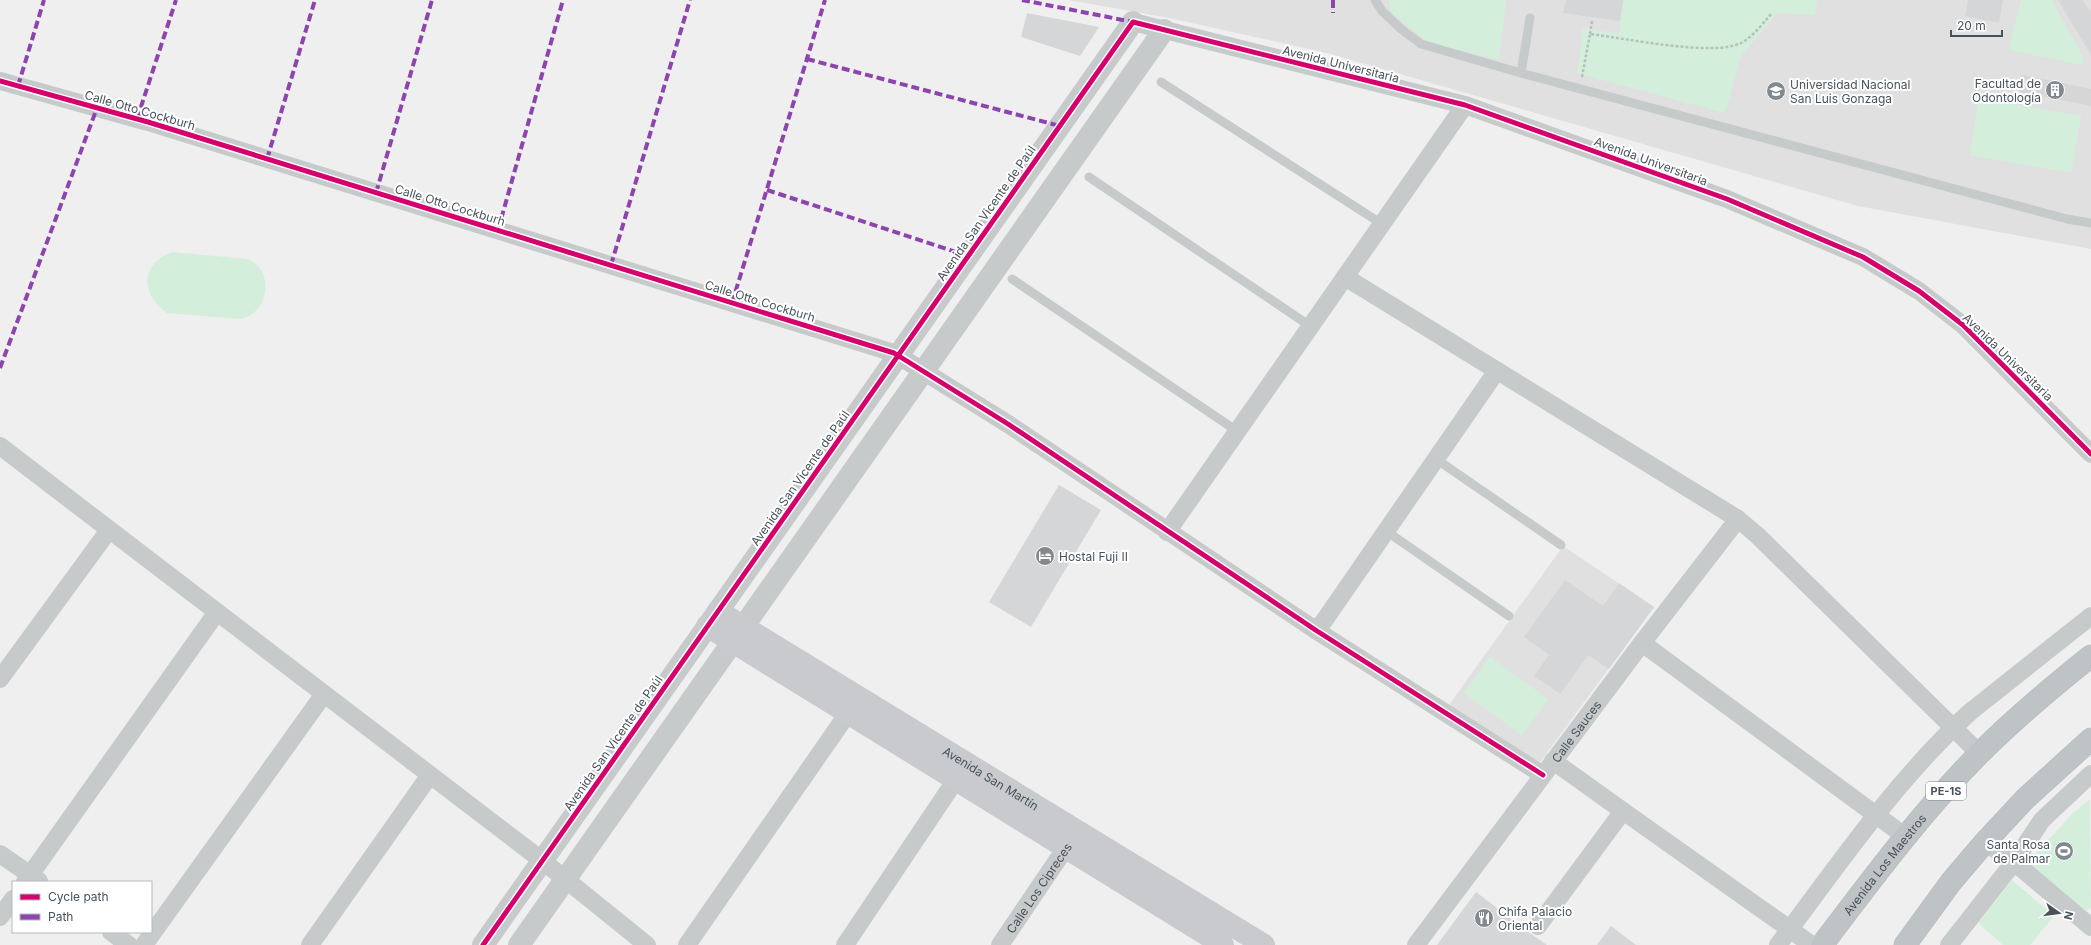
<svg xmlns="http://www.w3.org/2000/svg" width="2091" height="945" font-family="Inter,sans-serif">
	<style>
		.education { fill: #e1e0e1 }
		.green { fill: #d4eedc }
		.building { fill: #d5d6d7 }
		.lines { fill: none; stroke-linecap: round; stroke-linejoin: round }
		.trunk-casing { stroke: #b4b9be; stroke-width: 23 }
		.path { stroke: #b6c1bd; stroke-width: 2.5; stroke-dasharray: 3 2; stroke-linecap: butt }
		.service { stroke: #c7cacb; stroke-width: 9 }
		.minor { stroke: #c7cacb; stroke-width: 18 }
		.tertiary { stroke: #c7cacb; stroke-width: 22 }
		.secondary { stroke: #c8cacd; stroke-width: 22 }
		.trunk { stroke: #bec3c6; stroke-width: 22 }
		.quiet { stroke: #8e44ad; stroke-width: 4; stroke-dasharray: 8 4; stroke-linecap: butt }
		.cycleway-casing { stroke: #fff; stroke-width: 8 }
		.cycleway { stroke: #d6006c; stroke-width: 5 }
		.labels { text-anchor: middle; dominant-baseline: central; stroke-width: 4; stroke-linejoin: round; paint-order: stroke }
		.shield { fill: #fff; stroke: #7e868c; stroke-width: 1 }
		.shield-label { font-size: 11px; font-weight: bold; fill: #47525b }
		.street-label { font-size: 12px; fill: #47525b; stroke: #fff }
		.poi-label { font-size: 12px; fill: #47525b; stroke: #fff; text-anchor: start }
	</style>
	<rect width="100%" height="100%" fill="#efefef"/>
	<!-- education -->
	<g class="education">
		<path d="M1069 0H2091V249L1858 206 1327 53 1169 18Z"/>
		<path d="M1563 546 1654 607 1538 765 1449 705Z"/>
	</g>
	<!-- green -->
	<g class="green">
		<path d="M1389 0H1506L1499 60 1429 43 1390 11Z"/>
		<path d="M1624 0H1817L1815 15 1777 13 1741 56 1725 113 1577 73 1583 28 1619 34Z"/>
		<path d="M2021 0H2051L2084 58 2082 65 2009 50Z"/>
		<path d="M1979 98 2081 116 2071 173 1970 155Z"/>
		<path d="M172 252 248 259C252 261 256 264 259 267 273 285 263 316 239 319L167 313C140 294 140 264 172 252Z"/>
		<path d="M1490 657 1548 699 1522 735 1464 693Z"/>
		<path d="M2090 799 2091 907 2087 911 2027 863 2073 813Z"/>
		<path d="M2012 880 2054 916 2030 945H2003L1978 923Z"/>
	</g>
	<!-- building -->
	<g class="building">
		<path d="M1566 0H1623L1620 21 1563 13Z"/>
		<path d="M1968 0H2003L1999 23 1965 16Z"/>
		<path d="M2058 0H2082L2091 12V55Z"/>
		<path d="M1027 13 1099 27 1080 56 1021 37Z"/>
		<path d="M2023 75 2091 89V106L2020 92Z"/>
		<path d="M1059 485 1101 510 1031 627 989 602Z"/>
		<path d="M1565 580 1603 606 1619 583 1654 607 1609 669 1588 655 1560 694 1534 676 1549 655 1524 637Z"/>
		<path d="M1476 892 1531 934 1547 945H1437Z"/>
		<path d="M1611 926 1636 945H1597Z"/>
	</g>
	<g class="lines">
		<defs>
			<g id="trunk">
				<path id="s4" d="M1822 945C1872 879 1921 813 1979 754 2014 719 2052 687 2091 656"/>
				<path d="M1905 945 1951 882 1985 842 2025 799 2091 739"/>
			</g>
		</defs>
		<!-- trunk casing -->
		<use href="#trunk" class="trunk-casing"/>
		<!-- path -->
		<g class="path">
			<path d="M1590 34 1592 21"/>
			<path d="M1582 77 1590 34C1623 38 1714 57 1741 43 1753 37 1763 23 1772 13"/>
		</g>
		<!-- service -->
		<g class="service">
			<path d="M1375 0 1382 11 1401 29 1421 44 1521 73 2067 219 2091 223"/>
			<path d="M1521 73 1530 18"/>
			<path d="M1161 82 1382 224"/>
			<path d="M1089 177 1310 326"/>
			<path d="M1012 279 1237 431"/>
			<path d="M1436 459 1561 545"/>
			<path d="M1386 531 1509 616"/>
		</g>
		<!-- minor -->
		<g class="minor">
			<path d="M1133 22 1465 105 1727 199 1863 257 1919 291 1963 325 2091 454"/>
			<path d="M0 81 148 122 894 353 1008 424 1317 631 1543 775"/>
			<path d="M1345 277 1738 519 1758 536 1980 754"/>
			<path d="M0 446 544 862 647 945"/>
			<path d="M1167 532 1465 105"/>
			<path d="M1317 631 1496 372"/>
			<path d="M1642 643 1906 837"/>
			<path d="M0 679 109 530"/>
			<path d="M1553 761 1623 811"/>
			<path d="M1985 842 2014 862 2091 927"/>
			<path d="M0 854 39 881"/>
			<path d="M25 882 217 612"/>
			<path d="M0 917 13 899"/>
			<path d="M1538 926 1623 811 1812 945"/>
			<path d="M111 932 129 945"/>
			<path d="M144 945 324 694"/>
			<path d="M310 945 430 775"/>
			<path d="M687 945 855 703"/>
			<path d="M845 945 963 769"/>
			<path id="s1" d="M1000 945 1073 837"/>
			<path id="s2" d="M1416 945 1642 643 1738 519"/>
			<path d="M1778 945C1838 865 1896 780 1970 712L2091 616"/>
			<path d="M1949 945 2014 862 2042 820 2091 774"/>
		</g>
		<!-- tertiary -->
		<g class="tertiary">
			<path d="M483 945 1133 22"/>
			<path d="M519 945 1164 30"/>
		</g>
		<!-- secondary -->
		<g class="secondary">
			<path id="s3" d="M718 611 1264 945"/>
			<path d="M707 626 1223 945"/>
		</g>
		<!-- trunk -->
		<use href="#trunk" class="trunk"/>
		<!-- quiet -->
		<g class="quiet">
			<path d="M1022 0 1133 22"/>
			<path d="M1333 0V13"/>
			<path d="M807 59 1060 126"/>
			<path d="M18 86 44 0"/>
			<path d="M137 119 176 0"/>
			<path d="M267 159 315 0"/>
			<path d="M767 190 968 256"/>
			<path d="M376 193 432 0"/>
			<path d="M498 230 563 0"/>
			<path d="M611 265 690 0"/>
			<path d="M732 303 825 0"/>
			<path d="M0 368 97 108"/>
		</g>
		<defs>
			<g id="cycleway">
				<path d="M0 81 148 122 894 353 1008 424 1317 631 1543 775"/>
				<path d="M483 945 1133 22 1465 105 1727 199 1863 257 1919 291 1963 325 2091 454"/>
			</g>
		</defs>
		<!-- cycleway casing -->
		<use href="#cycleway" class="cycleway-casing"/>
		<!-- cycleway -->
		<use href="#cycleway" class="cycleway"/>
	</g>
	<!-- icons -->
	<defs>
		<symbol id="building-disc" viewBox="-11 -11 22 22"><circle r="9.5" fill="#82898f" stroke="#fff"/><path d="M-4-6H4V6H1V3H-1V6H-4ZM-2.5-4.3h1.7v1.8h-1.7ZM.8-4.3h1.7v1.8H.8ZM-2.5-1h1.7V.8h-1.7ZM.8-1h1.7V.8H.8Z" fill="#fff"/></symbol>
		<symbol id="university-disc" viewBox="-11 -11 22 22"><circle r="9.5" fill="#82898f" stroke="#fff"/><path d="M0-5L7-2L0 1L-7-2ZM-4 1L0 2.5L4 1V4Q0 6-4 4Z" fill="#fff"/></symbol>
		<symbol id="hotel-disc" viewBox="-11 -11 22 22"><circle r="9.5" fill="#82898f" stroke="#fff"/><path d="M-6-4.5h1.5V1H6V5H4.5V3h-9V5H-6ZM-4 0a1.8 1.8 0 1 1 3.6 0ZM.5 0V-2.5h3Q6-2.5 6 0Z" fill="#fff"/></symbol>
		<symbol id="stadium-disc" viewBox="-11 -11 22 22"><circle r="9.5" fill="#82898f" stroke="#fff"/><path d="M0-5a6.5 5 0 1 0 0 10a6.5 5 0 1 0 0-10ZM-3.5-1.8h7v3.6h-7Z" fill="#fff"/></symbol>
		<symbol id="restaurant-disc" viewBox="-11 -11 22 22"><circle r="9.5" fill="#82898f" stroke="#fff"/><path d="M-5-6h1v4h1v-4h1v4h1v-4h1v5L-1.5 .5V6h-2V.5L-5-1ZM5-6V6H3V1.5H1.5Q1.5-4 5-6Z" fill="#fff"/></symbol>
	</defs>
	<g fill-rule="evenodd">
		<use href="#building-disc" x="2044" y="79" width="22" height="22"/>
		<use href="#university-disc" x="1765" y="80" width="22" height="22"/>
		<use href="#hotel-disc" x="1034" y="545" width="22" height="22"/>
		<use href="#stadium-disc" x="2053" y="840" width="22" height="22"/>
		<use href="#restaurant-disc" x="1473" y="907" width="22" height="22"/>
	</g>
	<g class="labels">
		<!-- shield labels -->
		<rect class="shield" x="1926" y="782" width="40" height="18" rx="3"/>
		<g class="shield-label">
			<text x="1946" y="791">PE-1S</text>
		</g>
		<!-- street labels -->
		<g class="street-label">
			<text transform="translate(1341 64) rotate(14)">Avenida Universitaria</text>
			<text transform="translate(140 110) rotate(16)">Calle Otto Cockburh</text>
			<text transform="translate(1651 161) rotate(20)">Avenida Universitaria</text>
			<text transform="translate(450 205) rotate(17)">Calle Otto Cockburh</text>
			<text transform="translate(986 213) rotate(-55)">Avenida San Vicente de Paúl</text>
			<text transform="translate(760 301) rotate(17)">Calle Otto Cockburh</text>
			<text transform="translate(2008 357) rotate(44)">Avenida Universitaria</text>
			<text transform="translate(800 478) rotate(-55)">Avenida San Vicente de Paúl</text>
			<text stroke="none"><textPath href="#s2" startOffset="267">Calle Sauces</textPath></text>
			<text transform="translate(613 743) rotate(-55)">Avenida San Vicente de Paúl</text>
			<text stroke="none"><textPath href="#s3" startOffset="320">Avenida San Martín</textPath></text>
			<text stroke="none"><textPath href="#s4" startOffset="102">Avenida Los Maestros</textPath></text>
			<text stroke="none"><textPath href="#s1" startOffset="69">Calle Los Cipreces</textPath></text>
		</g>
		<!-- poi labels -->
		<g class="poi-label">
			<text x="2041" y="83" text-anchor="end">Facultad de<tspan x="2041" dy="14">Odontología</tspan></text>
			<text x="1790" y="84">Universidad Nacional<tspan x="1790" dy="14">San Luis Gonzaga</tspan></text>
			<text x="1059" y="556">Hostal Fuji II</text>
			<text x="2050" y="844" text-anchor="end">Santa Rosa<tspan x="2050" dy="14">de Palmar</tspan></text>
			<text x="1498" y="911">Chifa Palacio<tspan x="1498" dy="14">Oriental</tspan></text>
		</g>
	</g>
	<!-- legend -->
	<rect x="12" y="881" width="140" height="52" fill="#ffffff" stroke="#b5babd"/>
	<rect x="20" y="894" width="20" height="6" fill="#d6006c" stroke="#b5babd"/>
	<text x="48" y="901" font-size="12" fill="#47525b">Cycle path</text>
	<rect x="20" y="914" width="20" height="6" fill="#8e44ad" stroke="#b5babd"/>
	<text x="48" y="921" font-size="12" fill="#47525b">Path</text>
	<!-- north arrow -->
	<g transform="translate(2059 913) rotate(104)" stroke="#ffffff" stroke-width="3" paint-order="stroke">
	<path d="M0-3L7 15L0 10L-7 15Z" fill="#47525b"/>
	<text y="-6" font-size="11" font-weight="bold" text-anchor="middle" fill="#47525b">N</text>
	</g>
	<!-- scale -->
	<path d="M1951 30v6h51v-6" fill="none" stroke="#47525b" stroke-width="2"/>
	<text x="1957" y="30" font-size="12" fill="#47525b" stroke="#ffffff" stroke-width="3" paint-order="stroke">20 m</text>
</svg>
